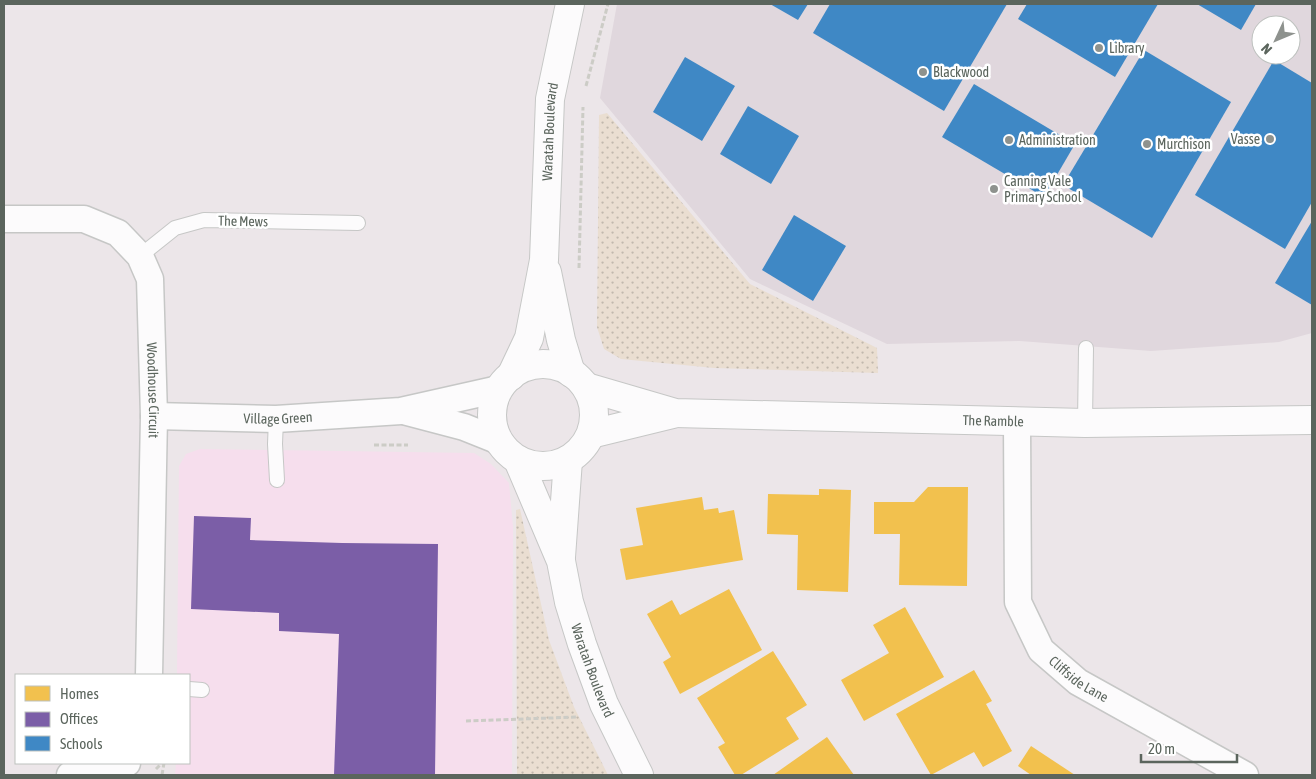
<svg xmlns="http://www.w3.org/2000/svg" width="1316" height="779" font-family="'Asap Condensed',sans-serif">
	<style>
		.commercial { fill: #f6deed }
		.education { fill: #e0d7dd; fill-rule: evenodd }
		.grass { fill: url(#grass-dots) }
		.homes { fill: #f2c14e }
		.offices { fill: #7b5ea7 }
		.schools { fill: #3f88c5 }
		.lines { fill: none; stroke-linecap: round; stroke-linejoin: round }
		.service-casing { stroke: #c6c7c6; stroke-width: 16 }
		.minor-casing { stroke: #c6c7c6; stroke-width: 29 }
		.tertiary-casing { stroke: #c6c7c6; stroke-width: 30 }
		.path { stroke: #ccccc6; stroke-width: 3; stroke-dasharray: 5 2.5; stroke-linecap: butt }
		.service { stroke: #fcfbfc; stroke-width: 14 }
		.minor { stroke: #fcfbfc; stroke-width: 26 }
		.tertiary { stroke: #fcfbfc; stroke-width: 28 }
		.poi-dot { fill: #8e928e; stroke: #fff; stroke-width: 2 }
		.labels { text-anchor: middle; dominant-baseline: central; stroke-width: 5; stroke-linejoin: round; paint-order: stroke }
		.poi-label { font-size: 14px; fill: #5b655d; stroke: #fff; text-anchor: start }
		.street-label { font-size: 14px; fill: #5b655d; stroke: #fff }
	</style>
	<defs>
		<pattern id="grass-dots" width="8" height="8" patternUnits="userSpaceOnUse" patternTransform="scale(1.25)"><rect width="8" height="8" fill="#eaded1"/><path d="M2 2h.1M6 6h.1" fill="none" stroke="#c1b8ad" stroke-width="1.8" stroke-linecap="round"/></pattern>
	</defs>
	<rect width="100%" height="100%" fill="#ece6e9"/>
	<!-- commercial -->
	<path class="commercial" d="M200 449 474 453 491 464 509 483 513 527 512 775H175L176 763H189V675H177L179 466 186 454Z"/>
	<!-- education -->
	<path class="education" d="M617 4H1312V333L1279 342 1151 351 1020 341 887 344 750 279 600 98ZM1261 25H1291V55H1261Z"/>
	<!-- grass -->
	<g class="grass">
		<path d="M607 113 750 284 877 348 878 373 714 368 621 359 604 349 597 327 599 115Z"/>
		<path d="M520 509 549 640 574 707 608 775H517L516 510Z"/>
	</g>
	<!-- homes -->
	<g class="homes">
		<path d="M928 487H968L967 586 899 585 900 534H874V502H914Z"/>
		<path d="M819 489 851 490 848 592 797 590 798 535 767 534 768 494 819 495Z"/>
		<path d="M702 497 704 510 718 508 719 513 734 510 743 560 626 580 620 549 643 545 636 508Z"/>
		<path d="M729 589 762 650 680 694 663 662 671 657 647 614 672 600 680 615Z"/>
		<path d="M905 607 944 677 864 721 841 680 889 653 873 625Z"/>
		<path d="M773 651 807 705 786 718 799 739 741 775H735L718 747 725 743 697 698Z"/>
		<path d="M974 670 992 701 986 704 1012 751 983 767 974 752 931 775 896 714Z"/>
		<path d="M827 737 854 775H773Z"/>
		<path d="M1031 746 1075 775H1031L1018 766Z"/>
	</g>
	<!-- offices -->
	<path class="offices" d="M194 516 251 518 250 540 342 543 438 544 435 775H334L339 634 279 631V613L191 609Z"/>
	<!-- schools -->
	<g class="schools">
		<path d="M770 4H808L798 20Z"/>
		<path d="M830 4H1007L944 111 813 33Z"/>
		<path d="M1027 4H1158L1115 77 1018 19Z"/>
		<path d="M1197 4H1256L1241 30Z"/>
		<path d="M1144 50 1231 102 1152 238 1063 185Z"/>
		<path d="M685 57 735 86 702 141 653 112Z"/>
		<path d="M1274 60 1312 83V202L1285 249 1195 195Z"/>
		<path d="M974 84 1075 144 1044 197 942 137Z"/>
		<path d="M748 106 799 136 771 184 720 154Z"/>
		<path d="M794 215 846 246 813 301 762 270Z"/>
		<path d="M1312 221V305L1275 283Z"/>
	</g>
	<g class="lines">
		<defs>
			<g id="service">
				<path d="M140 256 175 228 204 220 358 223"/>
				<path d="M276 419 275 444 277 480"/>
				<path d="M1085 423 1086 348"/>
				<path d="M189 689 202 690"/>
			</g>
			<g id="minor">
				<path id="s1" d="M4 219H84L118 233 140 256 150 279 154 416 149 675"/>
				<path d="M407 412 464 427 499 441"/>
				<path id="s2" d="M154 416 276 419 401 411 499 389"/>
				<path id="s3" d="M1017 422 1018 602 1041 650 1078 682 1245 775"/>
				<path d="M70 775 114 773 127 763"/>
			</g>
			<g id="tertiary">
				<path d="M547 272 561 340 571 373"/>
				<circle cx="543" cy="415" r="51"/>
				<path id="s4" d="M511 376 529 338 544 260 550 99 570 4"/>
				<path id="s5" d="M586 387 675 413 1085 423 1312 420"/>
				<path d="M591 434 673 414"/>
				<path id="s6" d="M518 460 561 561 569 602 582 644 604 704 639 775"/>
				<path d="M561 557 568 460"/>
			</g>
		</defs>
		<!-- service casing -->
		<use href="#service" class="service-casing"/>
		<!-- minor casing -->
		<use href="#minor" class="minor-casing"/>
		<!-- tertiary casing -->
		<use href="#tertiary" class="tertiary-casing"/>
		<!-- path -->
		<g class="path">
			<path d="M586 86 608 4"/>
			<path d="M579 268 583 107"/>
			<path d="M374 445H408"/>
			<path d="M466 721 578 717"/>
			<path d="M156 769 162 763"/>
			<path d="M162 775 164 763"/>
		</g>
		<!-- service -->
		<use href="#service" class="service"/>
		<!-- minor -->
		<use href="#minor" class="minor"/>
		<!-- tertiary -->
		<use href="#tertiary" class="tertiary"/>
	</g>
	<!-- markers -->
	<g class="poi-dot">
		<circle cx="1099" cy="48" r="5"/>
		<circle cx="923" cy="72" r="5"/>
		<circle cx="1270" cy="139" r="5"/>
		<circle cx="1009" cy="140" r="5"/>
		<circle cx="1147" cy="144" r="5"/>
		<circle cx="994" cy="189" r="5"/>
	</g>
	<g class="labels">
		<!-- poi labels -->
		<g class="poi-label">
			<text x="1109" y="48">Library</text>
			<text x="933" y="72">Blackwood</text>
			<text x="1260" y="139" text-anchor="end">Vasse</text>
			<text x="1019" y="140">Administration</text>
			<text x="1157" y="144">Murchison</text>
			<text x="1004" y="181">Canning Vale<tspan x="1004" dy="16">Primary School</tspan></text>
		</g>
		<!-- street labels -->
		<g class="street-label">
			<text stroke="none"><textPath href="#s4" startOffset="250">Waratah Boulevard</textPath></text>
			<text transform="translate(243 221) rotate(1)">The Mews</text>
			<text stroke="none"><textPath href="#s1" startOffset="285">Woodhouse Circuit</textPath></text>
			<text stroke="none"><textPath href="#s2" startOffset="124">Village Green</textPath></text>
			<text stroke="none"><textPath href="#s5" startOffset="411">The Ramble</textPath></text>
			<text stroke="none"><textPath href="#s6" startOffset="224">Waratah Boulevard</textPath></text>
			<text stroke="none"><textPath href="#s3" startOffset="281">Cliffside Lane</textPath></text>
		</g>
	</g>
	<!-- border -->
	<rect width="1316" height="779" fill="none" stroke="#5b655d" stroke-width="10"/>
	<!-- legend -->
	<rect x="15" y="674" width="175" height="90" fill="#ffffff" stroke="#bdc1be"/>
	<rect x="25" y="686" width="25" height="15" fill="#f2c14e" stroke="#bdc1be"/>
	<text x="60" y="699" font-size="15" fill="#5b655d">Homes</text>
	<rect x="25" y="712" width="25" height="15" fill="#7b5ea7" stroke="#bdc1be"/>
	<text x="60" y="724" font-size="15" fill="#5b655d">Offices</text>
	<rect x="25" y="736" width="25" height="15" fill="#3f88c5" stroke="#bdc1be"/>
	<text x="60" y="749" font-size="15" fill="#5b655d">Schools</text>
	<!-- north arrow -->
	<g transform="translate(1276 40) rotate(226)"><circle r="24" fill="#ffffff" stroke="#bdc1be"/>
	<path d="M0-4L9 19L0 12L-9 19Z" fill="#8e928e"/>
	<text y="-8" font-size="14" font-weight="bold" text-anchor="middle" fill="#5b655d">N</text>
	</g>
	<!-- scale -->
	<path d="M1141 754v8h96v-8" fill="none" stroke="#5b655d" stroke-width="2.5"/>
	<text x="1148" y="754" font-size="15" fill="#5b655d" stroke="#ffffff" stroke-width="4" paint-order="stroke">20 m</text>
</svg>
